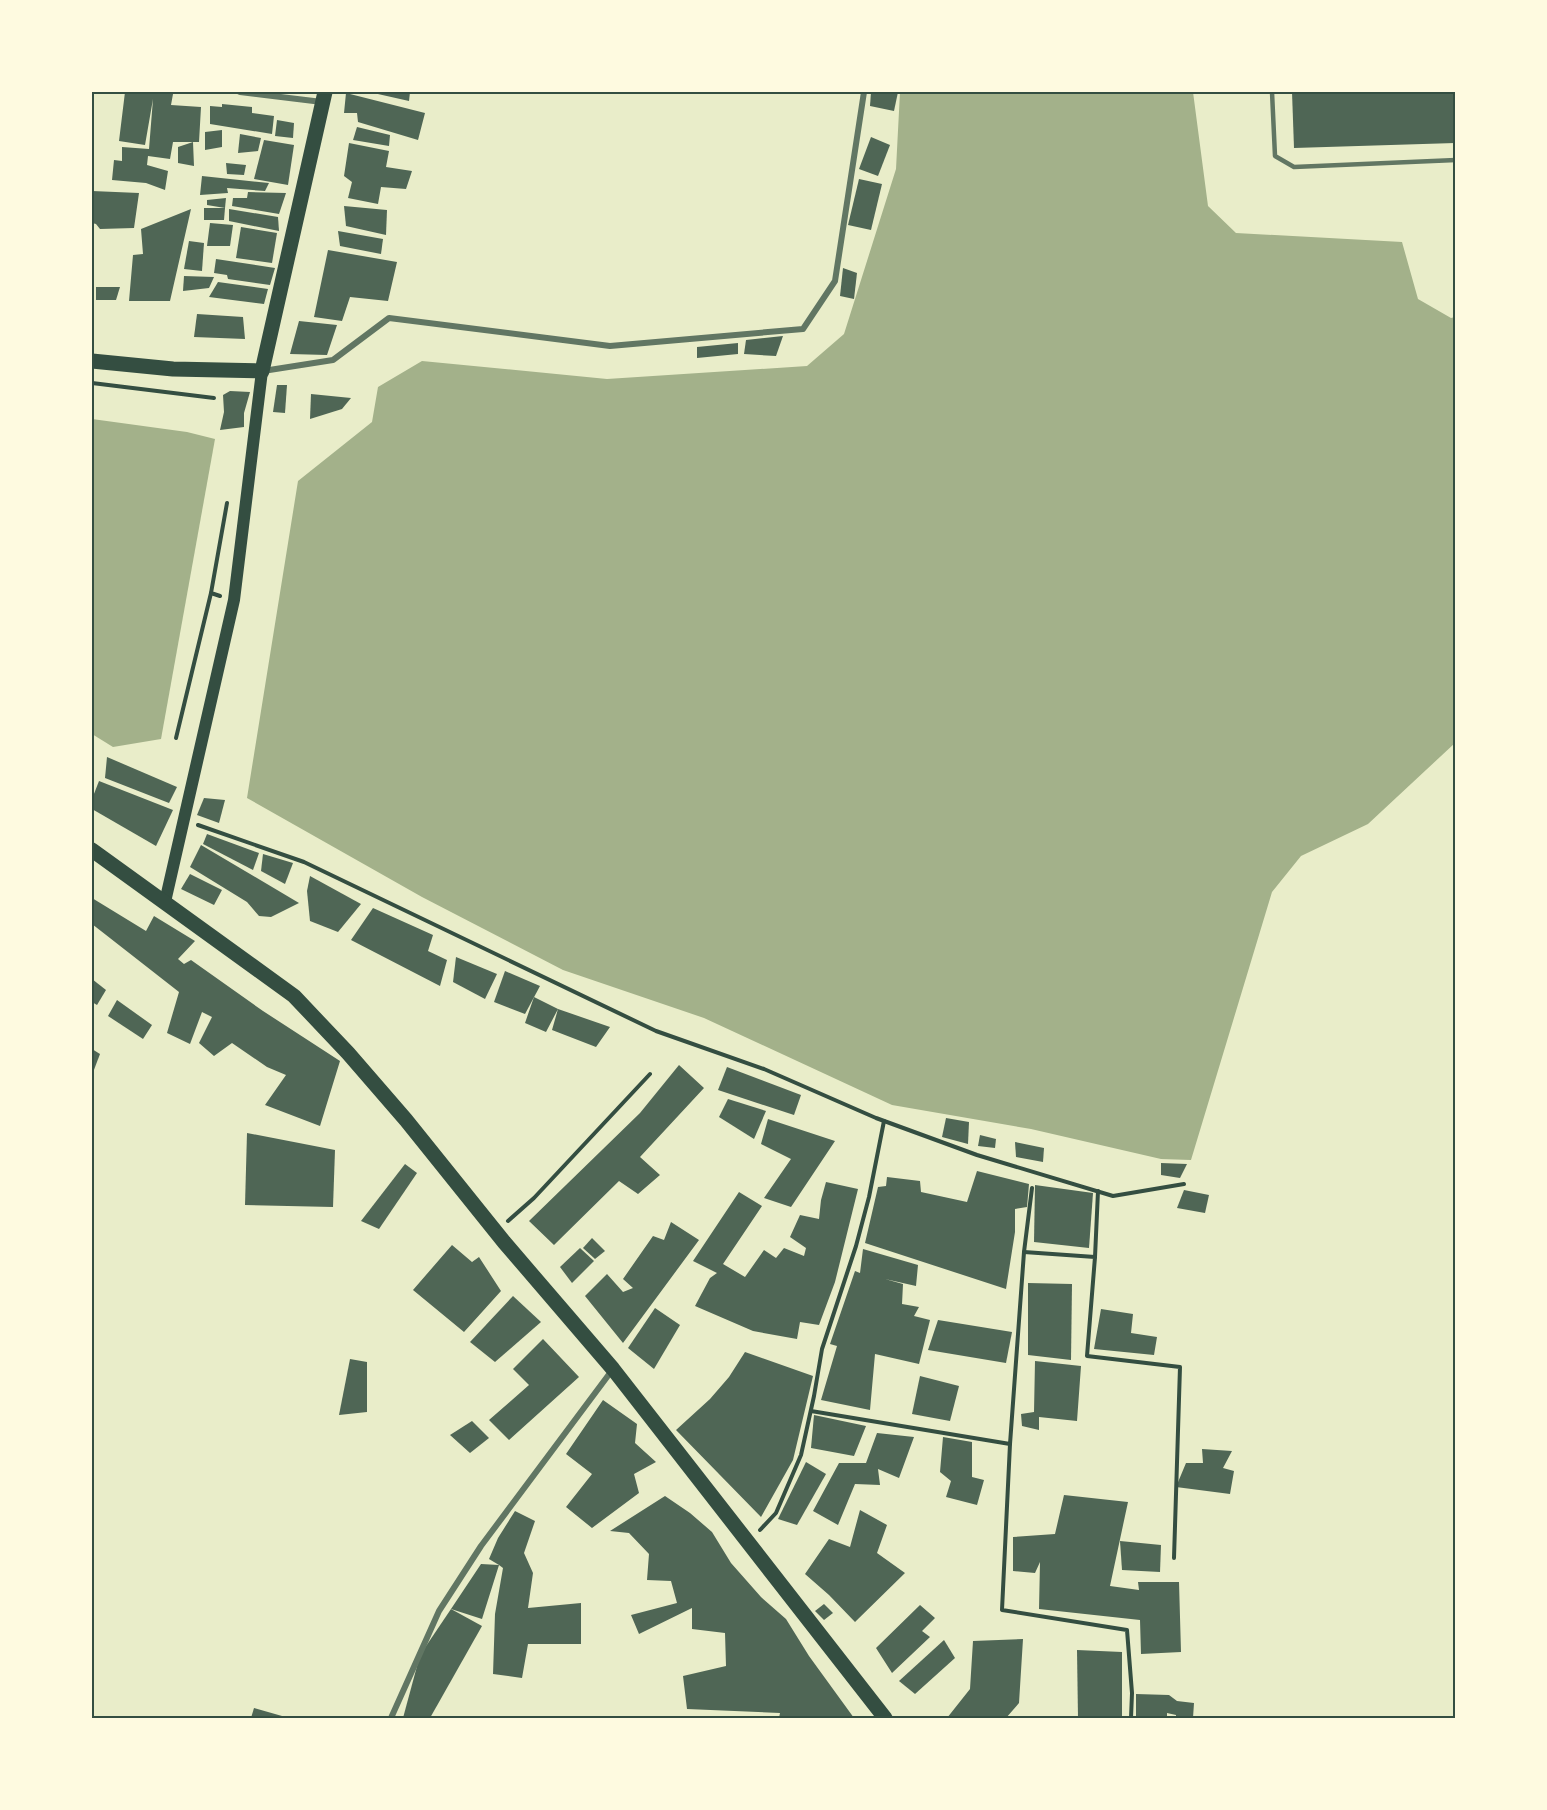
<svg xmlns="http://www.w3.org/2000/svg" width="1547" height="1810" font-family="'Space Grotesk',sans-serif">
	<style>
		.water { fill: #a3b18a }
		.building { fill: #4f6655 }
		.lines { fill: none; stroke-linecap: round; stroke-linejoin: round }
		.path { stroke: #344e41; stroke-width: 4 }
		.service { stroke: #617663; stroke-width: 4.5 }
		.minor { stroke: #617663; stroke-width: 6 }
		.secondary { stroke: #344e41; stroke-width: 12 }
		.primary { stroke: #344e41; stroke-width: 15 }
		.neatline { fill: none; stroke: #344e41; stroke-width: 2 }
	</style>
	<rect width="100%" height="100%" fill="#e9edc9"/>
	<!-- water -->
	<g class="water">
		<path d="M900 92H1193L1208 206 1236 233 1402 242 1418 299 1451 318 1455 317V743L1368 824 1301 856 1272 892 1191 1160 1161 1159 1031 1129 892 1105 704 1018 563 970 422 897 247 798 298 481 372 422 378 387 422 361 607 379 807 366 844 334 896 169Z"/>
		<path d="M92 419 187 432 215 439 161 739 113 747 92 734Z"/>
	</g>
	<!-- building -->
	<g class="building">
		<path d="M125 92 173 94 171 105 201 107 199 142H193L194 166 178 163V147L193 142H173L170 159 148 156 147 165 168 171 165 190 146 183 112 180 114 160 122 161V147L149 149 153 99 145 145 119 141Z"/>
		<path d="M369 92H410L409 101Z"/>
		<path d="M871 92H898L894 111 870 106Z"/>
		<path d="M1292 92H1455V143L1294 148Z"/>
		<path d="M346 93 425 113 418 140 358 122 357 113H344Z"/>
		<path d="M222 104 252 107V113L274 116 272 134 210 124V106L222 107Z"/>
		<path d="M277 120 294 123 293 138 275 136Z"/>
		<path d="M357 127 390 135 389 146 353 140Z"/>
		<path d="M222 130V147L205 150V132Z"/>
		<path d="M240 134 261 138 258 151 238 153Z"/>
		<path d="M871 137 890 145 878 176 859 169Z"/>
		<path d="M264 140 294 145 288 185 254 179Z"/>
		<path d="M349 143 389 151 386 167 412 171 406 189 381 187 378 204 348 198 352 182 344 176Z"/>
		<path d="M226 163 246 165 244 175 227 174Z"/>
		<path d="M202 176 269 183 265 191 227 188 228 193 200 195Z"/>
		<path d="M859 179 882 184 871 230 848 225Z"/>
		<path d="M92 191 139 193 134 228 100 229 96 224 92 223Z"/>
		<path d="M248 192 286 193 279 214 232 206 233 198H247Z"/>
		<path d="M226 198 225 208 207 205V200Z"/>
		<path d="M344 206 387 210 386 235 346 226Z"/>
		<path d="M204 208H225L224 220H204Z"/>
		<path d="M191 209 170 301H129L133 255 143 254 141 229Z"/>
		<path d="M229 209 278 217 279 231 229 221Z"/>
		<path d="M210 223 233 225 230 246H207Z"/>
		<path d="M241 227 277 233 272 263 236 258Z"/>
		<path d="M338 231 383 239 381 254 340 246Z"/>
		<path d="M189 241 204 243 202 271 184 269Z"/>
		<path d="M328 250 397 262 388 301 350 297 342 321 314 317Z"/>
		<path d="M216 259 275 268 270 285 228 279 227 275 214 273Z"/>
		<path d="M843 268 857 273 854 299 840 296Z"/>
		<path d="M184 276 214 277 209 288 183 291Z"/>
		<path d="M218 282 268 289 264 304 209 297Z"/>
		<path d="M96 287H120L116 300H96Z"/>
		<path d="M197 314 243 317 245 339 194 337Z"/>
		<path d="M299 321 337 325 327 355 290 354Z"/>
		<path d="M783 336 776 356 744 354 746 340Z"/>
		<path d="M738 343V354L697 358V347Z"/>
		<path d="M277 385H287L285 413 273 412Z"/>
		<path d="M230 391 250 392 244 413V427L220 430 224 412 223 395Z"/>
		<path d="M311 394 351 398 342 409 310 419Z"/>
		<path d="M107 757 177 787 169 803 105 778Z"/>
		<path d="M99 781 173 810 156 846 92 809V799Z"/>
		<path d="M204 798 225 800 219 823 197 815Z"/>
		<path d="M207 834 259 853 253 870 203 844Z"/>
		<path d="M201 845 299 903 271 917 259 916 247 902 190 867Z"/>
		<path d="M263 854 293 863 285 884 261 871Z"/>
		<path d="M190 874 222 890 214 905 181 889Z"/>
		<path d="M310 876 361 904 338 932 310 921 307 891Z"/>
		<path d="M92 898 146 931 154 916 195 941 178 959 184 964 191 960 263 1011 340 1061 320 1126 265 1105 286 1075 267 1067 232 1043 214 1056 199 1043 212 1017 202 1012 190 1044 167 1033 179 992 92 924Z"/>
		<path d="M373 908 433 935 428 951 447 960 440 986 351 940Z"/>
		<path d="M456 957 497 974 485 999 453 982Z"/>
		<path d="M505 971 540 986 525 1014 494 1002Z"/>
		<path d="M92 979 106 990 97 1005 92 1002Z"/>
		<path d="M534 997 558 1009 610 1027 596 1047 552 1030 558 1009 546 1032 525 1023Z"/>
		<path d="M117 1000 152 1025 143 1039 108 1016Z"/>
		<path d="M92 1049 100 1054 92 1075Z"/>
		<path d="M679 1065 704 1088 640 1157 660 1175 638 1194 619 1181 554 1245 529 1221 640 1113Z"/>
		<path d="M727 1067 801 1095 794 1115 718 1090Z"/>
		<path d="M728 1099 766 1111 754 1139 719 1117Z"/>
		<path d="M946 1118 969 1122 968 1144 942 1137Z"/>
		<path d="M768 1119 835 1141 791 1207 764 1198 791 1159 761 1144Z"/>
		<path d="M247 1133 335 1150 333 1207 245 1205Z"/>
		<path d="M980 1135 996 1139 995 1148 978 1146Z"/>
		<path d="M1015 1142 1044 1148 1043 1162 1016 1157Z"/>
		<path d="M1161 1163 1187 1164 1180 1178 1161 1175Z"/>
		<path d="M405 1164 417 1173 379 1229 361 1221Z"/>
		<path d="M977 1171 1029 1184 1027 1207 1015 1209V1232L1006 1289 865 1243 878 1187 886 1186 887 1177 920 1181 921 1192 967 1202Z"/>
		<path d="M826 1182 858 1189 835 1282 819 1325 800 1322 797 1339 753 1331 695 1306 710 1278 717 1273 693 1261 739 1192 762 1206 723 1264 745 1277 764 1250 776 1258 784 1248 804 1256 806 1248 790 1237 800 1215 819 1219 821 1200Z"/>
		<path d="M1035 1185 1093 1193 1089 1248 1034 1242Z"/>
		<path d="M1184 1190 1209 1195 1205 1213 1177 1208Z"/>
		<path d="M671 1222 699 1240 623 1343 585 1296 607 1274 623 1292 633 1288 623 1279 653 1236 664 1240Z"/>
		<path d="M592 1238 605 1251 595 1259 583 1248Z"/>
		<path d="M452 1245 472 1262 479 1257 501 1291 464 1332 413 1290Z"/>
		<path d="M580 1248 594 1261 572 1283 560 1267Z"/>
		<path d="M863 1249 918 1265 916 1286 885 1279 903 1284 902 1304 919 1307 914 1316 930 1320 919 1364 875 1354 870 1410 821 1400 837 1346 830 1344 855 1271 860 1273Z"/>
		<path d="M1028 1283 1072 1284 1071 1360 1028 1355Z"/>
		<path d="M513 1296 541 1322 495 1362 470 1342Z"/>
		<path d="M655 1308 680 1325 654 1369 628 1348Z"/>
		<path d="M1101 1309 1133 1314 1131 1333 1157 1337 1154 1355 1094 1349Z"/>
		<path d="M938 1320 1012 1332 1006 1363 928 1350Z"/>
		<path d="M543 1339 579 1377 509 1440 489 1420 529 1385 513 1369Z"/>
		<path d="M745 1352 813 1376 793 1460 761 1517 676 1430 710 1399 729 1377Z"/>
		<path d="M350 1359 367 1362V1412L339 1415Z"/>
		<path d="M1035 1361 1081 1366 1077 1421 1039 1417V1430L1022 1426 1021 1414 1034 1412Z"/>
		<path d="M920 1376 959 1386 950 1421 912 1414Z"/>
		<path d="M603 1400 637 1424 635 1443 656 1462 634 1474 639 1493 592 1528 566 1507 592 1474 566 1454Z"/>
		<path d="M814 1415 866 1426 854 1456 811 1448Z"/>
		<path d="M472 1421 489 1438 470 1453 450 1435Z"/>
		<path d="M877 1433 914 1437 899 1478 878 1469 880 1485 855 1484 838 1525 813 1511 839 1463H866Z"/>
		<path d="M943 1437 972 1442V1477L984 1480 977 1505 946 1497 951 1481 940 1472Z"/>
		<path d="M1202 1449 1232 1451 1223 1468 1234 1471 1230 1494 1176 1487 1186 1463H1203Z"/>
		<path d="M806 1462 826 1474 797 1525 778 1519Z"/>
		<path d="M1064 1495 1128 1502 1110 1586 1139 1590 1138 1582H1179L1181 1652 1141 1654 1140 1620 1039 1609 1040 1562 1035 1573 1013 1571V1537L1055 1534Z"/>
		<path d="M665 1496 690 1513 712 1532 731 1563 761 1597 786 1619 809 1656 854 1718H779L780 1713 687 1709 683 1676 726 1666 725 1633 692 1629V1608L639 1634 631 1615 677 1603 671 1581 647 1580 649 1554 629 1533 610 1531Z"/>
		<path d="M860 1510 887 1525 877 1553 905 1573 855 1622 829 1595 805 1574 829 1539 850 1547Z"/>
		<path d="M515 1511 535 1521 524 1553 533 1573 528 1608 581 1603V1644H528L522 1678 493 1674 495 1614 503 1568 499 1565 482 1619 451 1609 481 1564 499 1565 489 1559 498 1538Z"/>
		<path d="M1120 1541 1161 1545 1160 1572 1122 1570Z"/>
		<path d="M824 1604 833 1613 824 1620 815 1611Z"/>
		<path d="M920 1605 935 1618 922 1631 930 1637 892 1673 876 1648Z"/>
		<path d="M451 1609 482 1626 430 1718H403L420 1655Z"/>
		<path d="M1023 1639 1019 1703 1006 1718H947L970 1689 973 1641Z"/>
		<path d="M944 1640 955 1658 915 1694 899 1681Z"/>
		<path d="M1077 1650 1122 1652V1718H1078Z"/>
		<path d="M1136 1694 1169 1695 1177 1701 1194 1703 1193 1718H1176V1715L1167 1713V1718H1136Z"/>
		<path d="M254 1708 289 1718H251Z"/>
	</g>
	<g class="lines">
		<!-- path -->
		<g class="path">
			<path d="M92 383 214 398"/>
			<path d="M220 596 211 593 227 503"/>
			<path d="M176 738 211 593"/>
			<path d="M198 825 304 862 656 1031 764 1069 876 1118 977 1155 1113 1196 1184 1184"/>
			<path d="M508 1221 534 1198 650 1074"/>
			<path d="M1024 1252 1095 1257 1087 1356 1180 1367 1174 1558"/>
			<path d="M1095 1257 1098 1191"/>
			<path d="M811 1411 1010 1444 1024 1252 1032 1188"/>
			<path d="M1010 1444 1002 1610 1127 1630 1132 1693 1131 1718"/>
			<path d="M760 1530 776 1513 801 1455 814 1396 822 1349 856 1246 869 1197 884 1121"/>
		</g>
		<!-- service -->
		<path class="service" d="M1272 92 1275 156 1294 167 1456 160"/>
		<!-- minor -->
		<g class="minor">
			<path d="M240 92 322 102"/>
			<path d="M263 371 333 360 389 318 610 346 803 329 835 281 864 92"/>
			<path d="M391 1718 439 1611 481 1546 613 1369"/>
		</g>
		<!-- secondary -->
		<path class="secondary" d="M165 902 234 600 262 371"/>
		<!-- primary -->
		<g class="primary">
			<path d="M92 361 173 369 262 371 325 92"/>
			<path d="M92 850 294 996 348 1053 406 1120 504 1242 613 1369 885 1718"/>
		</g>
	</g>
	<!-- border -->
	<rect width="1547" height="1810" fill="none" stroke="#fefae0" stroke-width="186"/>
	<rect x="93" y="93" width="1361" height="1624" class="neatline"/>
</svg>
